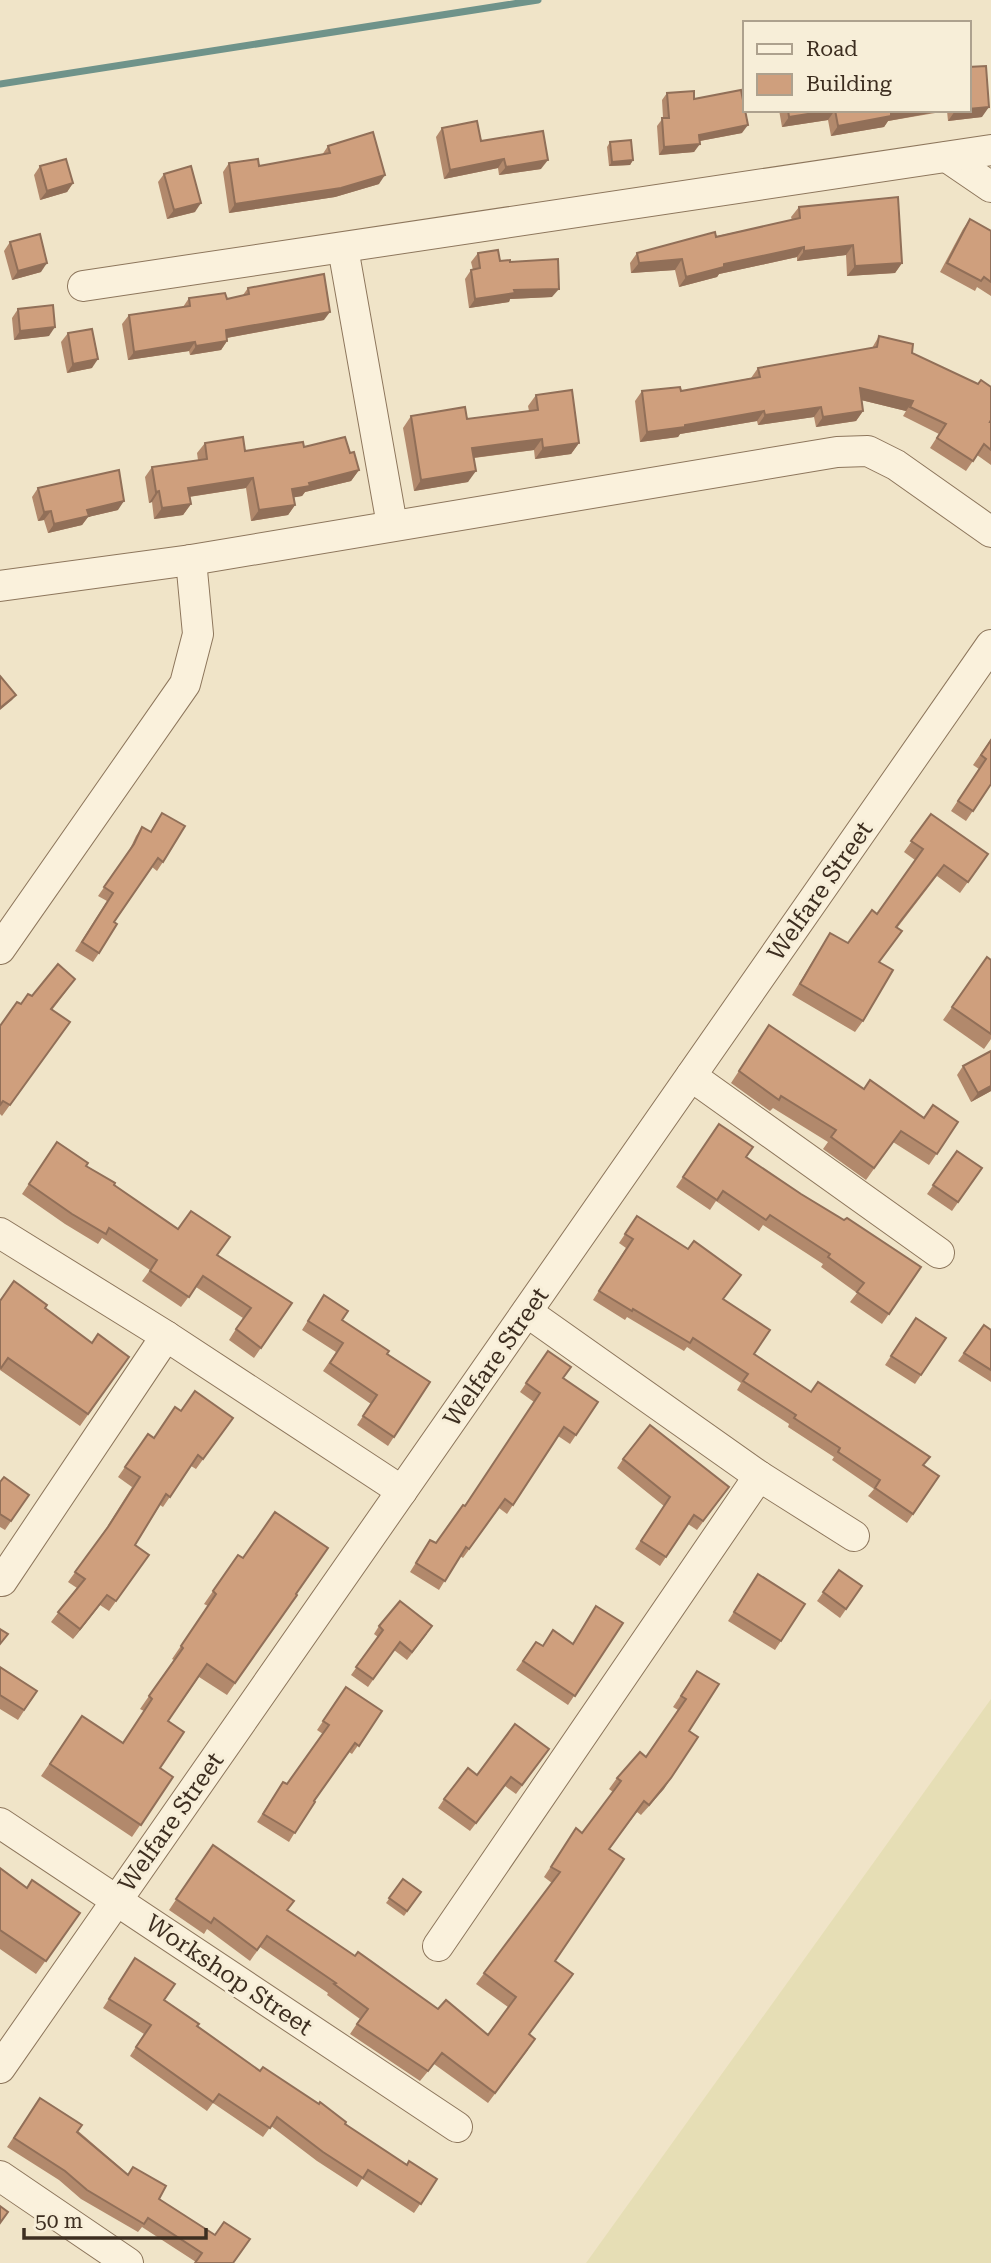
<svg xmlns="http://www.w3.org/2000/svg" width="991" height="2263" font-family="'Roboto Serif',serif">
	<style>
		.farmland { fill: #e6deb5 }
		.lines { fill: none; stroke-linecap: round; stroke-linejoin: round }
		.stream { stroke: #6f938a; stroke-width: 7 }
		.minor-casing { stroke: #8d765c; stroke-width: 32 }
		.minor { stroke: #faf1dc; stroke-width: 30 }
		.wall { fill: #b2896c }
		.shaded-wall { fill: #916f58 }
		.building { fill: #cf9f7d; stroke: #916f58; stroke-width: 2 }
		.labels { text-anchor: middle; dominant-baseline: central; stroke-width: 6; stroke-linejoin: round; paint-order: stroke }
		.street-label { font-size: 24px; fill: #3d2e20; stroke: #f7eed8 }
	</style>
	<rect width="100%" height="100%" fill="#f0e4c8"/>
	<!-- farmland -->
	<path class="farmland" d="M991 1699V2263H586Z"/>
	<g class="lines">
		<!-- stream -->
		<path class="stream" d="M0 84 538 0"/>
		<defs>
			<g id="minor">
				<path d="M947 157 991 187"/>
				<path d="M343 248 392 525"/>
				<path d="M83 286 991 150"/>
				<path d="M0 586 191 560 837 452 868 451 896 465 991 532"/>
				<path d="M0 949 185 684 198 634 191 560"/>
				<path d="M691 1076 939 1253"/>
				<path d="M0 1233 166 1336 402 1491"/>
				<path d="M527 1312 759 1476 854 1536"/>
				<path d="M0 1579 2 1581 166 1336"/>
				<path d="M0 1823 457 2127"/>
				<path d="M438 1946 759 1476"/>
				<path d="M0 2068 991 645"/>
				<path d="M0 2176 128 2263"/>
			</g>
		</defs>
		<!-- minor casing -->
		<use href="#minor" class="minor-casing"/>
		<!-- minor -->
		<use href="#minor" class="minor"/>
	</g>
	<!-- wall -->
	<g class="wall">
		<path d="M667 93 694 99 742 133 700 141 694 152 659 155 657 126 663 118 662 100Z"/>
		<path d="M779 110H968L982 117 948 121 947 111 888 121 884 127 831 136 828 120 782 127Z"/>
		<path d="M442 128 481 141 541 169 499 175 498 168 444 179 436 137Z"/>
		<path d="M610 142 633 160 630 165 609 166 607 147Z"/>
		<path d="M328 146 379 184 335 197 229 213 223 172 229 163 259 166 322 155Z"/>
		<path d="M40 166 73 183 67 192 40 200 34 175Z"/>
		<path d="M164 174 195 212 167 219 158 182Z"/>
		<path d="M799 207 902 263 895 273 847 276 846 255 797 261V257L719 274 717 277 679 287 675 270 631 273 630 263 637 253 792 220 791 217Z"/>
		<path d="M970 219 991 231V296L977 287 975 291 940 272 963 229Z"/>
		<path d="M10 242 41 272 12 280 4 251Z"/>
		<path d="M478 253 500 261 510 262 552 297 510 299 509 302 469 308 465 279 471 270H473L471 262Z"/>
		<path d="M248 288 324 320 227 338V341L221 350 190 355 189 351 128 360 122 324 129 315 183 307 189 298 227 299 243 295Z"/>
		<path d="M18 309 49 336 14 340 12 318Z"/>
		<path d="M68 333 92 368 67 373 61 342Z"/>
		<path d="M879 336 912 353 991 422V465L977 455 966 471 930 448 939 434 903 416 906 411 861 400 863 411 856 421 816 427 814 417 758 425 757 421 680 434 678 437 640 442 635 401 642 391H681L751 378 758 368 872 348Z"/>
		<path d="M536 395 579 443 571 454 535 459 534 450 474 458 468 482 414 491 403 428 411 416 467 419 529 411 528 406Z"/>
		<path d="M205 443 245 451 304 447 350 453 359 470 351 481 305 492 302 496 294 497 295 505 288 515 251 521 246 488 189 497 191 504 183 515 154 519 152 502 149 503 145 477 152 467 198 460 197 453Z"/>
		<path d="M38 488 118 510 88 517 82 525 48 533 44 520 38 521 32 497Z"/>
		<path d="M991 739V784L966 821 951 811 979 769 973 765Z"/>
		<path d="M162 813 163 862 157 871 152 867 114 922 99 953 93 962 75 951 107 901 98 896 128 853 136 836 142 827 150 832Z"/>
		<path d="M931 814 988 854 960 893 937 876 897 928 879 962 863 1021 855 1032 792 995 830 933 848 943 877 914 915 860 904 852Z"/>
		<path d="M987 957 991 960V1039L984 1049 943 1020Z"/>
		<path d="M68 989 52 1010 70 1022 2 1116 0 1114V1026L21 1004 32 996Z"/>
		<path d="M769 1025 864 1089 924 1117 958 1122 929 1165 893 1142 866 1180 823 1149 828 1142 773 1108 770 1111 731 1083Z"/>
		<path d="M991 1051V1091L971 1102 957 1075 963 1066Z"/>
		<path d="M719 1124 746 1157 801 1194 921 1267 882 1324 850 1302 857 1293 821 1267 823 1264 763 1225 759 1231 716 1201 710 1210 676 1187Z"/>
		<path d="M57 1142 86 1166 217 1255 292 1303 254 1358 229 1340 243 1318 196 1287 181 1307 142 1281 150 1270 102 1238 98 1244 65 1224 22 1194Z"/>
		<path d="M957 1151 982 1168 952 1211 927 1194Z"/>
		<path d="M637 1216 724 1299 754 1354 939 1476 907 1523 868 1496 874 1489 832 1460 834 1457 788 1427 789 1424 737 1390 741 1383 687 1347 684 1351 627 1317 625 1320 593 1300 626 1248 619 1243Z"/>
		<path d="M324 1295 342 1320 387 1354 430 1382 388 1446 357 1425 371 1404 323 1371 336 1352 302 1330Z"/>
		<path d="M0 1301 45 1308 92 1343 129 1357 80 1426 0 1370Z"/>
		<path d="M916 1318 946 1338 915 1384 885 1365Z"/>
		<path d="M984 1325 991 1330V1382L958 1361Z"/>
		<path d="M548 1351 563 1379 598 1402 570 1444 558 1436 507 1514 499 1508 463 1558 460 1556 439 1590 410 1572 430 1540 436 1543 465 1506 534 1402 520 1392Z"/>
		<path d="M181 1411 233 1418 196 1469 191 1466 163 1507 160 1505 135 1545 149 1555 109 1611 100 1605 73 1639 51 1622 77 1588 68 1582 102 1535 132 1487 118 1477 148 1434 154 1438Z"/>
		<path d="M623 1459 729 1487 697 1530 688 1524 660 1566 635 1549 664 1506 617 1468Z"/>
		<path d="M0 1482 29 1495 5 1530 0 1527Z"/>
		<path d="M238 1555 297 1595 227 1695 199 1677 168 1721 160 1768 173 1777 132 1837 41 1776 82 1716 123 1743 144 1711 140 1709 174 1660 172 1659 208 1606 204 1604Z"/>
		<path d="M839 1570 862 1586 840 1618 817 1601Z"/>
		<path d="M758 1574 781 1641 775 1650 728 1621Z"/>
		<path d="M596 1606 623 1623 568 1705 516 1670 536 1642 542 1646 573 1644Z"/>
		<path d="M379 1626 427 1634 407 1660 394 1650 368 1687 351 1675 378 1637 374 1634Z"/>
		<path d="M0 1667 37 1691 18 1720 0 1709Z"/>
		<path d="M697 1671 689 1731 671 1778 641 1815 637 1812 609 1849 555 1961 529 2034 528 2050 488 2103 434 2064 420 2081 350 2034 360 2019 327 1995 328 1993 260 1947 250 1961 207 1929 204 1934 169 1910 213 1845 287 1910 355 1956 438 2009 488 2035 508 2007 476 1984 552 1883 544 1877 576 1828 582 1833 613 1792 609 1789 617 1778 646 1757 678 1710 673 1707Z"/>
		<path d="M346 1687 382 1711 352 1754 349 1752 314 1801 289 1842 257 1822 277 1791 287 1784 323 1734 317 1730Z"/>
		<path d="M549 1749 516 1794 505 1786 470 1831 438 1808 444 1799 477 1775Z"/>
		<path d="M0 1868 27 1888 80 1913 36 1974 0 1949Z"/>
		<path d="M403 1879 421 1892 404 1916 386 1903Z"/>
		<path d="M135 1958 164 2000 197 2026 260 2071 345 2124 407 2165 437 2179 414 2213 362 2179 357 2187 317 2161 271 2126 263 2137 213 2103 207 2111 130 2056 144 2034 103 2008Z"/>
		<path d="M40 2098 128 2174 133 2167 159 2199 215 2235 196 2262 142 2227 138 2232 81 2199 59 2180 7 2147Z"/>
	</g>
	<!-- shaded-wall -->
	<g class="shaded-wall">
		<path d="M989 107 982 117 948 121 955 111 968 110V109Z"/>
		<path d="M835 110 828 120 782 127 789 117Z"/>
		<path d="M899 110H947L888 121 884 127 831 136 838 126Z"/>
		<path d="M748 125 742 133 694 142 699 135Z"/>
		<path d="M700 144 694 152 659 155 664 147Z"/>
		<path d="M504 159 498 168 444 179 450 170Z"/>
		<path d="M548 160 541 169 499 175 506 167Z"/>
		<path d="M633 160 630 165 609 166 612 162Z"/>
		<path d="M385 175 379 184 335 197 229 213 235 204Z"/>
		<path d="M73 183 67 192 40 200 47 191Z"/>
		<path d="M201 203 195 212 167 219 174 210Z"/>
		<path d="M853 245 846 255 797 261 804 251Z"/>
		<path d="M804 247 797 257 719 274 717 277 679 287 686 277 724 264Z"/>
		<path d="M682 259 675 270 631 273 639 263Z"/>
		<path d="M47 263 41 272 12 280 18 271Z"/>
		<path d="M902 263 895 273 847 276 855 266Z"/>
		<path d="M559 289 552 297 510 299 509 302 469 308 475 299 514 290Z"/>
		<path d="M330 312 324 320 220 339 226 330Z"/>
		<path d="M55 327 49 336 14 340 20 331Z"/>
		<path d="M227 341 221 350 190 355 196 346Z"/>
		<path d="M195 342 189 351 128 360 134 352Z"/>
		<path d="M98 359 92 368 67 373 73 364Z"/>
		<path d="M860 388 913 401 906 411 853 398Z"/>
		<path d="M821 407 814 417 758 425 765 415Z"/>
		<path d="M764 411 757 421 680 434 678 437 640 442 647 432Z"/>
		<path d="M863 411 856 421 816 427 823 417Z"/>
		<path d="M542 439 534 450 464 459 472 448Z"/>
		<path d="M579 443 571 454 535 459 543 448Z"/>
		<path d="M359 470 351 481 305 492 302 496 285 499 292 489 309 483Z"/>
		<path d="M476 471 468 482 414 491 421 480Z"/>
		<path d="M253 478 246 488 181 498 188 488Z"/>
		<path d="M159 491 152 502 149 503 156 492Z"/>
		<path d="M124 501 118 510 88 517 82 525 48 533 54 524 87 510Z"/>
		<path d="M191 504 183 515 154 519 162 508Z"/>
		<path d="M295 505 288 515 251 521 259 510Z"/>
		<path d="M51 511 44 520 38 521 44 512Z"/>
		<path d="M16 695 12 700 0 710V708Z"/>
		<path d="M991 1086V1091L971 1102 978 1093Z"/>
		<path d="M107 1595 100 1605 73 1639 80 1629Z"/>
		<path d="M671 1778 664 1789 641 1815 649 1805Z"/>
	</g>
	<!-- building -->
	<g class="building">
		<path d="M986 66 989 107 968 109V67Z"/>
		<path d="M741 90 748 125 699 135 700 144 664 147 662 118H669L667 93 694 91V99Z"/>
		<path d="M788 110H833L789 117Z"/>
		<path d="M835 110H899L891 112V116L838 126Z"/>
		<path d="M477 121 481 141 543 131 548 160 506 167 504 159 450 170 442 128Z"/>
		<path d="M373 132 385 175 341 188 235 204 229 163 258 159 259 166 330 153 328 146Z"/>
		<path d="M631 140 633 160 612 162 610 142Z"/>
		<path d="M66 159 73 183 47 191 40 166Z"/>
		<path d="M191 166 201 203 174 210 164 174Z"/>
		<path d="M898 197 902 263 855 266 853 245 804 251V247L724 264V267L686 277 682 259 639 263 637 253 715 232 716 237 800 218 799 207Z"/>
		<path d="M970 219 991 231V282L984 277 981 281 947 263Z"/>
		<path d="M40 234 47 263 18 271 10 242Z"/>
		<path d="M498 250 500 261 510 260V262L558 259 559 289 514 290 515 293 475 299 471 270 480 268 478 253Z"/>
		<path d="M324 274 330 312 226 330 227 341 196 346 195 342 134 352 129 315 190 306 189 298 225 293 227 299 249 294 248 288Z"/>
		<path d="M53 305 55 327 20 331 18 309Z"/>
		<path d="M92 329 98 359 73 364 68 333Z"/>
		<path d="M879 336 913 344 912 353 978 384 981 380 991 387V420L990 422H991V450L984 444 973 461 937 438 946 424 910 407 913 401 860 388 863 411 823 417 821 407 765 415 764 411 685 425V427L647 432 642 391 680 387 681 391 760 377 758 368 877 347Z"/>
		<path d="M572 390 579 443 543 448 542 439 472 448 476 471 421 480 411 416 465 407 467 419 538 410 536 395Z"/>
		<path d="M243 437 245 451 303 442 304 447 345 437 350 453 354 452 359 470 309 483 310 486 292 489 295 505 259 510 253 478 188 488 191 504 162 508 159 491 156 492 152 467 207 459 205 443Z"/>
		<path d="M119 470 124 501 87 510 89 516 54 524 51 511 44 512 38 488Z"/>
		<path d="M0 676 16 695 0 708Z"/>
		<path d="M991 740V784L973 811 958 801 986 759 981 755Z"/>
		<path d="M162 813 185 826 163 862 158 858 114 922 117 924 99 953 82 942 113 893 104 887 134 844 142 827 151 832Z"/>
		<path d="M931 814 988 854 968 882 944 865 896 927 902 931 879 962 893 970 863 1021 800 984 830 933 848 943 872 910 877 914 923 849 911 841Z"/>
		<path d="M987 957 991 960V1034L952 1007Z"/>
		<path d="M58 964 75 979 51 1009 70 1022 10 1105 3 1101 0 1105V1026L17 1002 21 1004 28 994 32 996Z"/>
		<path d="M769 1025 864 1089 870 1080 924 1118 933 1105 958 1122 937 1154 901 1131 874 1168 831 1137 836 1130 781 1096 779 1100 739 1071Z"/>
		<path d="M991 1051V1086L978 1093 963 1066Z"/>
		<path d="M719 1124 753 1147 746 1157 801 1194 844 1220 847 1218 921 1267 889 1314 857 1292 864 1283 828 1257 830 1254 770 1215 766 1220 723 1191 717 1200 683 1177Z"/>
		<path d="M57 1142 88 1163 86 1166 115 1183 114 1185 178 1229 191 1211 230 1237 217 1255 292 1303 261 1348 236 1329 251 1308 203 1276 189 1297 150 1271 157 1260 109 1228 106 1234 72 1214 29 1184Z"/>
		<path d="M957 1151 982 1168 958 1202 933 1185Z"/>
		<path d="M637 1216 688 1249 694 1241 741 1275 723 1299 770 1330 754 1354 811 1392 818 1382 930 1457 923 1465 939 1476 913 1514 875 1488 880 1480 838 1452 840 1448 794 1418 796 1415 743 1381 748 1374 693 1338 690 1343 633 1309 632 1311 599 1291 633 1239 625 1234Z"/>
		<path d="M14 1281 47 1305 45 1308 92 1343 98 1334 129 1357 88 1414 8 1358 1 1368 0 1367V1301Z"/>
		<path d="M324 1295 348 1311 342 1320 389 1351 387 1354 430 1382 394 1437 363 1416 377 1395 330 1363 343 1343 308 1321Z"/>
		<path d="M916 1318 946 1338 921 1375 891 1356Z"/>
		<path d="M984 1325 991 1330V1370L964 1353Z"/>
		<path d="M548 1351 571 1367 563 1378 598 1402 576 1435 564 1427 513 1505 505 1499 469 1549 466 1547 445 1581 416 1563 430 1540 436 1543 463 1505 465 1506 540 1393 526 1383Z"/>
		<path d="M195 1391 233 1418 203 1459 198 1455 170 1497 166 1494 135 1545 149 1555 116 1601 107 1595 80 1629 58 1612 85 1579 75 1572 108 1527 140 1477 125 1467 148 1434 154 1438 175 1407 181 1411Z"/>
		<path d="M650 1425 729 1487 703 1521 694 1515 666 1557 641 1541 670 1497 623 1459Z"/>
		<path d="M4 1477 29 1495 11 1521 0 1514V1482Z"/>
		<path d="M275 1512 328 1548 296 1594 297 1595 235 1683 207 1664 168 1721 184 1732 160 1768 173 1777 141 1825 50 1764 82 1716 123 1743 152 1699 149 1696 183 1648 181 1646 216 1594 213 1591 238 1555 243 1558Z"/>
		<path d="M839 1570 862 1586 846 1609 823 1592Z"/>
		<path d="M758 1574 805 1604 781 1641 734 1612Z"/>
		<path d="M400 1601 432 1626 412 1652 400 1642 373 1679 356 1667 383 1630 379 1626Z"/>
		<path d="M596 1606 623 1623 575 1696 523 1661 536 1642 543 1646 553 1630 573 1644Z"/>
		<path d="M0 1629 8 1634 0 1644Z"/>
		<path d="M0 1667 37 1691 24 1710 0 1695Z"/>
		<path d="M697 1671 719 1684 689 1731 698 1737 671 1778 649 1805 644 1801 609 1849 624 1859 555 1961 573 1974 529 2034 535 2039 495 2093 442 2053 428 2071 357 2024 368 2009 334 1984 336 1983 267 1936 257 1950 214 1918 211 1923 176 1899 213 1845 294 1901 287 1910 355 1956 358 1952 438 2009 446 2000 488 2035 516 1997 484 1973 560 1872 551 1867 576 1828 582 1833 621 1781 617 1778 640 1752 646 1757 686 1699 681 1696Z"/>
		<path d="M346 1687 382 1711 359 1746 355 1743 314 1801 315 1802 295 1833 263 1814 283 1782 287 1784 329 1725 323 1721Z"/>
		<path d="M515 1724 549 1749 522 1785 511 1777 476 1823 444 1799 468 1768 477 1775Z"/>
		<path d="M0 1868 27 1888 32 1880 80 1913 46 1961 0 1930Z"/>
		<path d="M403 1879 421 1892 407 1911 389 1898Z"/>
		<path d="M135 1958 175 1984 164 2000 199 2024 197 2026 260 2071 263 2067 319 2104 320 2102 346 2122 345 2124 407 2165 409 2161 437 2179 421 2204 368 2170 363 2178 323 2152 277 2117 270 2128 219 2094 213 2102 136 2047 151 2025 109 1999Z"/>
		<path d="M40 2098 82 2125 77 2132 128 2175 133 2167 166 2186 159 2199 215 2235 224 2222 250 2239 233 2263H195L202 2253 148 2218 144 2224 87 2190 65 2171 14 2138Z"/>
		<path d="M0 2206 8 2212 0 2223Z"/>
	</g>
	<g class="labels">
		<!-- street labels -->
		<g class="street-label">
			<text transform="translate(820 891) rotate(-55)">Welfare Street</text>
			<text transform="translate(496 1357) rotate(-55)">Welfare Street</text>
			<text transform="translate(171 1822) rotate(-55)">Welfare Street</text>
			<text transform="translate(229 1975) rotate(34)">Workshop Street</text>
		</g>
	</g>
	<!-- legend -->
	<rect x="743" y="21" width="228" height="91" fill="#f7eed8" stroke="#ada18e" stroke-width="2"/>
	<rect x="757" y="44" width="35" height="10" fill="#faf1dc" stroke="#ada18e" stroke-width="2"/>
	<text x="806" y="56" font-size="21" fill="#3d2e20">Road</text>
	<rect x="757" y="74" width="35" height="21" fill="#cf9f7d" stroke="#ada18e" stroke-width="2"/>
	<text x="806" y="91" font-size="21" fill="#3d2e20">Building</text>
	<!-- scale -->
	<path d="M24 2228v10h182v-10" fill="none" stroke="#3d2e20" stroke-width="3.5"/>
	<text x="35" y="2228" font-size="21" fill="#3d2e20" stroke="#f7eed8" stroke-width="5" paint-order="stroke">50 m</text>
</svg>
